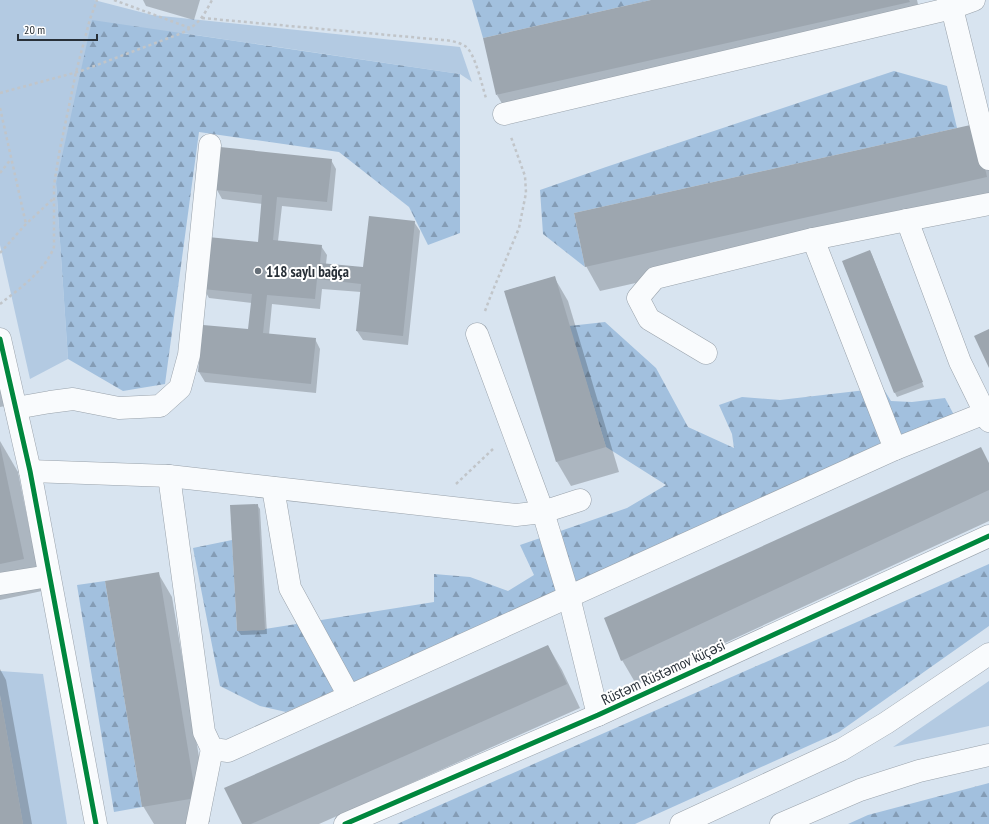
<svg xmlns="http://www.w3.org/2000/svg" width="989" height="824" font-family="'PT Sans Narrow',sans-serif">
	<style>
		.grass { fill: #b3cae2 }
		.forest { fill: url(#forest-firs) }
		.shadow { fill: #0003 }
		.building { fill: #9da6af }
		.lines { fill: none; stroke-linecap: round; stroke-linejoin: round }
		.minor-casing { stroke: #99a2ab; stroke-width: 23 }
		.major-casing { stroke: #99a2ab; stroke-width: 23 }
		.path { stroke: #c1c5c9; stroke-width: 2.5; stroke-dasharray: 3 3; stroke-linecap: butt }
		.minor { stroke: #f9fbfd; stroke-width: 22 }
		.major { stroke: #f9fbfd; stroke-width: 22 }
		.cycleway-casing { stroke: #fff; stroke-width: 8 }
		.cycleway { stroke: #00873e; stroke-width: 5 }
		.poi-dot { fill: #666f78; stroke: #fff; stroke-width: 1.5 }
		.labels { text-anchor: middle; dominant-baseline: central; stroke-width: 4; stroke-linejoin: round; paint-order: stroke }
		.poi-label { font-size: 15px; font-weight: bold; fill: #283038; stroke: #fff; text-anchor: start }
		.street-label { font-size: 15px; fill: #283038; stroke: #fff }
	</style>
	<defs>
		<pattern id="forest-firs" width="22" height="20" patternUnits="userSpaceOnUse"><rect width="22" height="20" fill="#a2c0de"/><path d="M5 1l3.5 6h-7zM16 11l3.5 6h-7z" fill="#849cb5"/></pattern>
	</defs>
	<rect width="100%" height="100%" fill="#d8e4f0"/>
	<!-- grass -->
	<g class="grass">
		<path d="M0 0H94L152 15 460 47 472 82 460 74 182 33 56 183 68 359 30 379 0 245Z"/>
		<path d="M0 671 43 674 67 824H23L0 695Z"/>
		<path d="M989 681V726L893 747Z"/>
	</g>
	<!-- forest -->
	<g class="forest">
		<path d="M472 0H651L483 38Z"/>
		<path d="M92 20 460 74V233L428 245 409 207 339 152 199 132 165 384 123 391 68 359 56 183Z"/>
		<path d="M894 71 947 86 957 128 574 213 585 267 543 234 540 190 606 167Z"/>
		<path d="M605 322 656 368 688 427 734 448 732 434 719 405 742 397 780 400 883 388 891 401 912 402 945 398 954 415 286 712 260 706 220 686 193 548 232 540 237 631 265 629 434 602V574L470 577 508 591 534 575 520 545 627 508 666 485 606 447 569 326Z"/>
		<path d="M989 564V626L839 732 635 824H397Z"/>
		<path d="M105 581 142 807 114 812 77 585Z"/>
		<path d="M989 783V824H848L868 815Z"/>
	</g>
	<!-- shadow -->
	<g class="shadow">
		<path d="M143 0H200L194 20 146 6Z"/>
		<path d="M656 0H917L923 26 511 119 497 95Z"/>
		<path d="M989 150V204L600 291 586 266Z"/>
		<path d="M331 160 336 169 332 211 282 206 278 241 321 246 327 255 326 264 364 268 414 222 420 231 408 345 363 340 357 331 361 292 322 289 320 309 272 304 269 335 315 339 320 349 316 393 205 382 199 372 204 326 249 331 252 303 209 298 204 289 259 243 263 204 222 199 217 190Z"/>
		<path d="M870 251 872 255 924 387 897 397 895 393 843 262Z"/>
		<path d="M554 277 568 301 619 472 571 486 557 462 505 291Z"/>
		<path d="M0 383 5 406 0 407Z"/>
		<path d="M0 441 18 472 42 591 0 600Z"/>
		<path d="M989 463V521L636 684 622 660Z"/>
		<path d="M257 505 260 509 267 634 241 635 238 631Z"/>
		<path d="M158 573 172 597 210 822 198 824H154L143 806Z"/>
		<path d="M548 646 562 670 580 708 319 824H243Z"/>
		<path d="M0 669 6 680 32 824H0Z"/>
	</g>
	<!-- building -->
	<g class="building">
		<path d="M651 0H909L910 2 496 95 483 38Z"/>
		<path d="M975 124 987 177 585 267 574 213Z"/>
		<path d="M220 147 332 159 327 202 277 197 273 240 322 245 320 263 363 267 369 216 415 221 403 336 356 331 361 284 317 279 315 299 267 295 263 333 316 338 311 384 198 372 203 325 248 329 252 294 203 289 208 237 258 242 262 195 216 190Z"/>
		<path d="M870 250 923 382 894 393 842 261Z"/>
		<path d="M555 276 606 447 556 462 504 291Z"/>
		<path d="M989 329V368L974 336Z"/>
		<path d="M0 445 24 559 0 564Z"/>
		<path d="M981 447 989 463V490L621 661 604 618Z"/>
		<path d="M258 504 265 630 237 631 230 505Z"/>
		<path d="M159 572 196 798 142 807 105 581Z"/>
		<path d="M548 645 567 684 251 824H242L224 788Z"/>
		<path d="M0 700H1L23 824H0Z"/>
	</g>
	<g class="lines">
		<defs>
			<g id="minor">
				<path d="M948 0 952 8 989 159"/>
				<path d="M504 114 952 8 974 0"/>
				<path d="M907 220 989 204"/>
				<path d="M813 239 895 449"/>
				<path d="M477 334 543 512 569 597 598 715"/>
				<path d="M0 339 30 471 96 824"/>
				<path d="M706 353 649 319 638 298 655 278 813 239 907 220 960 362 989 421"/>
				<path d="M16 408 50 402 73 399 119 408 160 406 180 388 189 355 210 145"/>
				<path d="M30 471 169 476 516 515 543 512 580 500"/>
				<path d="M169 476 204 732 212 749 228 751 895 449 985 413"/>
				<path d="M273 488 290 588 349 696"/>
				<path d="M0 584 49 576"/>
				<path d="M197 824 212 749"/>
				<path d="M345 824 598 715 989 536"/>
			</g>
			<g id="major">
				<path d="M681 824 841 750 886 723 989 654"/>
				<path d="M781 824 860 790 919 771 989 755"/>
			</g>
		</defs>
		<!-- minor casing -->
		<use href="#minor" class="minor-casing"/>
		<!-- major casing -->
		<use href="#major" class="major-casing"/>
		<!-- path -->
		<g class="path">
			<path d="M114 0 190 28"/>
			<path d="M202 18 432 39C443 40 455 40 465 46 475 52 482 86 486 98"/>
			<path d="M0 93 81 71 182 33C199 24 203 17 212 0"/>
			<path d="M0 108 26 224"/>
			<path d="M0 173 11 159"/>
			<path d="M0 253 26 224 54 198"/>
			<path d="M0 304C20 288 45 271 54 247V185L59 154 76 72 90 19 97 0"/>
			<path d="M485 311 491 295 519 228 526 193 525 176 511 137"/>
			<path d="M456 484 493 449"/>
		</g>
		<!-- minor -->
		<use href="#minor" class="minor"/>
		<!-- major -->
		<use href="#major" class="major"/>
		<defs>
			<g id="cycleway">
				<path d="M0 339 30 471 96 824"/>
				<path d="M345 824 598 715 989 536"/>
			</g>
		</defs>
		<!-- cycleway casing -->
		<use href="#cycleway" class="cycleway-casing"/>
		<!-- cycleway -->
		<use href="#cycleway" class="cycleway"/>
	</g>
	<!-- markers -->
	<circle class="poi-dot" cx="258" cy="271" r="4"/>
	<g class="labels">
		<!-- poi labels -->
		<g class="poi-label">
			<text x="266" y="271">118 saylı bağça</text>
		</g>
		<!-- street labels -->
		<g class="street-label">
			<text transform="translate(663 672) rotate(-25)">Rüstəm Rüstəmov küçəsi</text>
		</g>
	</g>
	<!-- scale -->
	<path d="M18 34v6h79v-6" fill="none" stroke="#283038" stroke-width="2"/>
	<text x="24" y="34" font-size="12" fill="#283038" stroke="#ffffff" stroke-width="3" paint-order="stroke">20 m</text>
</svg>
